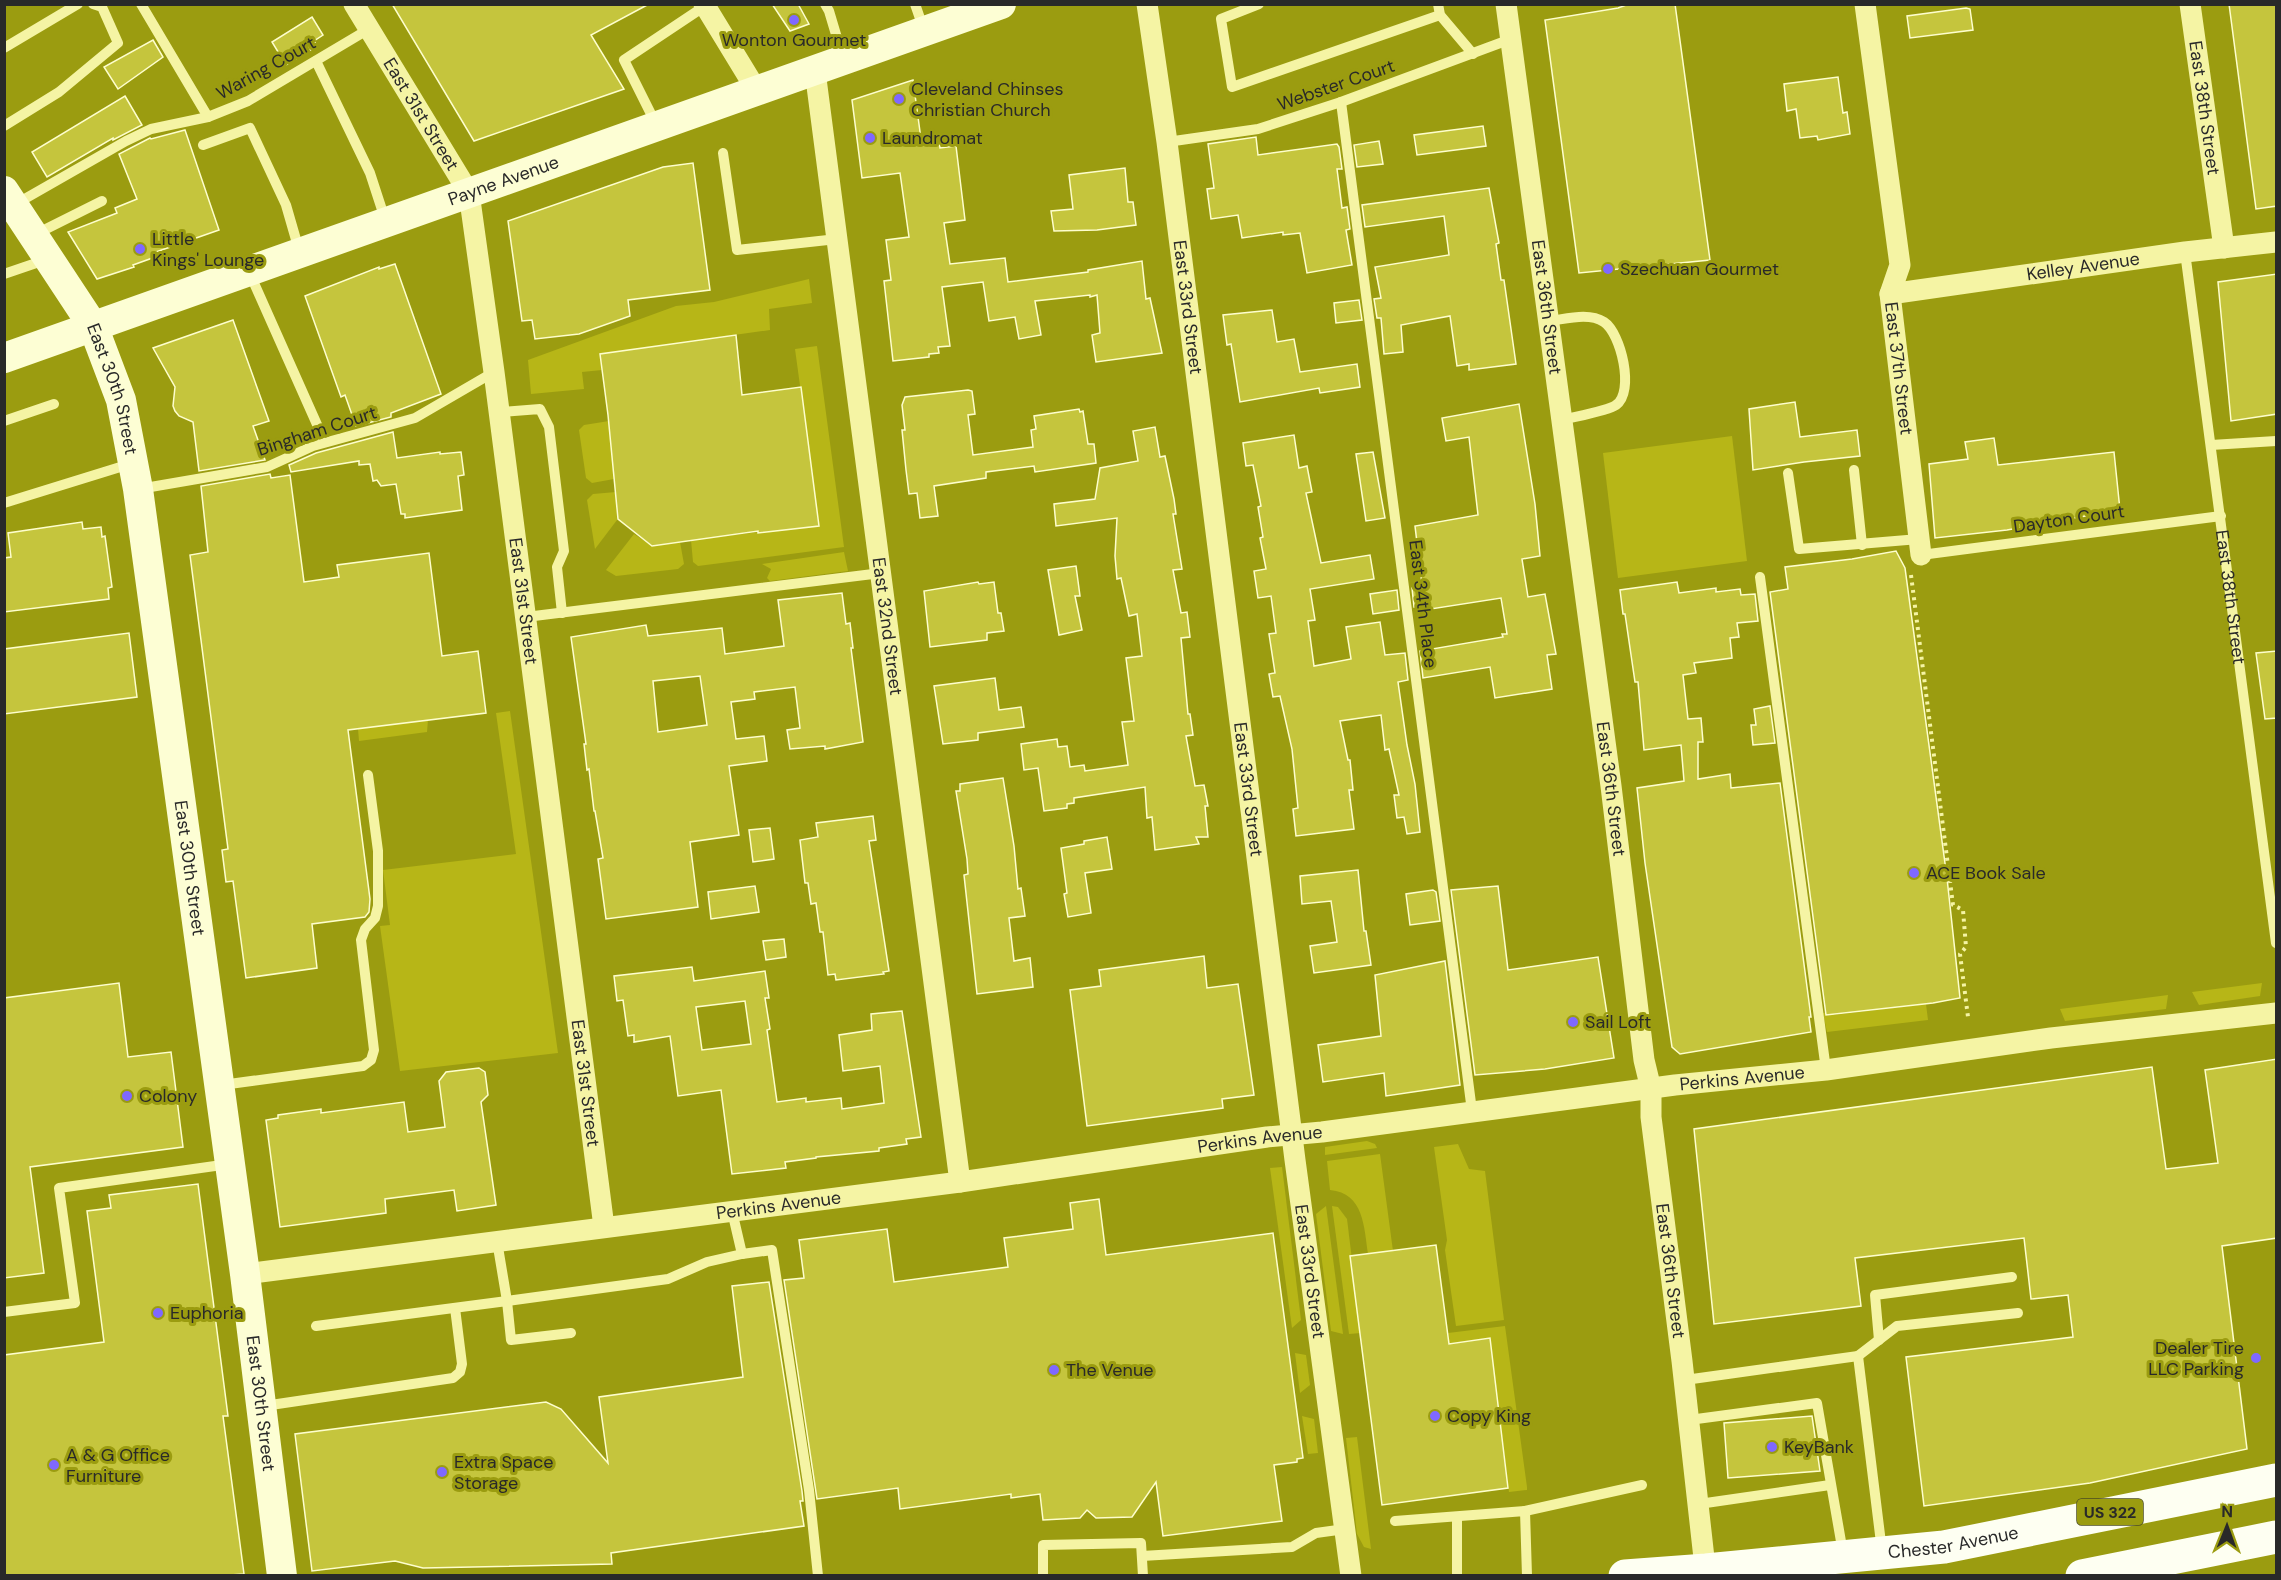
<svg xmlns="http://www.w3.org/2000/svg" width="2281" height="1580" font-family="'DM Sans',sans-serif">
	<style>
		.green { fill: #b7b617 }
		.building { fill: #c5c53d; stroke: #fefecd; stroke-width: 1.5; fill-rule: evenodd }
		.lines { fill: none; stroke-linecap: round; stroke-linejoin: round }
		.path { stroke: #f5f4a4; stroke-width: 4; stroke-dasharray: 3 4.5; stroke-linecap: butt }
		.lane { stroke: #f5f4a4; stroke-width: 10 }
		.street { stroke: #f5f4a4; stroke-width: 21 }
		.secondary { stroke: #fdfed4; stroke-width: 30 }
		.primary { stroke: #fefff2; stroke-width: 33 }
		.poi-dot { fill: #7f68ff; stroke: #9b9c10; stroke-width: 2 }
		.labels { text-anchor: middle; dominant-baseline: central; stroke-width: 6; stroke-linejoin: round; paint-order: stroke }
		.shield { fill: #9b9c10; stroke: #4b4c22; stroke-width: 1.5 }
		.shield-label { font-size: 16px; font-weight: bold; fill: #292929 }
		.poi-label { font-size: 18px; fill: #292929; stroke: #9b9c10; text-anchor: start }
		.street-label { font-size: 18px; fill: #292929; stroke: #9b9c10 }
	</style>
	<rect width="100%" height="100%" fill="#9b9c10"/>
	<!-- green -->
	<g class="green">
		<path d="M809 279 812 303 769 309 770 330 600 354 602 370 582 372 584 389 531 394 528 360 676 306 714 302Z"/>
		<path d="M817 346 844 547 698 566 693 562 691 540 819 525 795 349Z"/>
		<path d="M609 421 614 479 592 483 586 478 579 430 584 425Z"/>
		<path d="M1732 436 1747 561 1618 578 1603 453Z"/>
		<path d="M616 492 617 520 595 549 587 500 593 494Z"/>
		<path d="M634 534 652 546 680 542 684 564 678 569 616 576 606 570Z"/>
		<path d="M844 552 848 571 770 581 767 578 771 569 762 564Z"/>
		<path d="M510 711 558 1053 400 1071 380 926 390 925 383 870 516 854 496 713Z"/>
		<path d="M428 720 427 732 359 741 358 729Z"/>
		<path d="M2262 983 2260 996 2199 1005 2192 992Z"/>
		<path d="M2168 995 2166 1009 2065 1021 2060 1009Z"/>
		<path d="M1926 1004 1928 1020 1827 1032 1823 1013 1834 1011V1015Z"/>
		<path d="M1367 1141 1375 1144 1377 1148 1325 1155V1147Z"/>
		<path d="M1458 1144 1469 1169 1485 1171 1504 1320 1456 1326 1445 1250 1447 1240 1434 1147Z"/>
		<path d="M1380 1154 1393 1251 1368 1254C1364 1227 1364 1193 1330 1190L1327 1161Z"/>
		<path d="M1282 1167 1301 1320 1292 1328 1270 1168Z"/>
		<path d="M1326 1206 1343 1334 1331 1331 1316 1214Z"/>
		<path d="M1332 1206 1338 1207 1347 1219 1361 1333 1349 1334Z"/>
		<path d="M1505 1326 1527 1487V1490L1509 1492 1490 1338 1449 1344 1448 1333Z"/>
		<path d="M1295 1353 1306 1355 1310 1385 1300 1393Z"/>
		<path d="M1302 1416 1314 1419 1318 1453 1308 1454Z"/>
		<path d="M1357 1437 1371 1549 1364 1547 1357 1534 1346 1438Z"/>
	</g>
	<!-- building -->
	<g class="building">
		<path d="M392 4H649L591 35 624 89 474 141Z"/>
		<path d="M772 4H798L809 24 790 31Z"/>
		<path d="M1629 4H1675L1710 260 1579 273 1545 20 1618 8Z"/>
		<path d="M2229 4H2277V206L2256 209Z"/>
		<path d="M1966 8 1970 9 1973 30 1910 38 1907 16Z"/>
		<path d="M312 17 323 35 314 41 317 46 286 65 272 42Z"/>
		<path d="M153 40 163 57 118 89 104 67Z"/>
		<path d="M1838 77 1843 113 1847 112 1850 134 1818 140 1817 136 1800 138 1796 109 1787 111 1784 84Z"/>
		<path d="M913 80 921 139 938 137 940 148 956 146 965 220 944 223 950 264 1005 258 1008 282 1088 272V270L1142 261 1146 299 1150 298 1162 353 1096 362 1092 335 1100 333 1097 295 1090 297V295L1035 301 1041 335 1019 339 1015 317 989 321 983 282 942 287 950 346 938 347 939 353 929 354V357L893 361 884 281 891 280 886 240 909 237 900 173 862 178 852 100Z"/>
		<path d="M125 96 142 125 113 140V138L47 177 32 152Z"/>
		<path d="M1483 126 1486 146 1417 155 1414 135Z"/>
		<path d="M185 130 219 230 156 252 158 256 133 265 134 267 97 279 68 232 117 213 115 208 137 199 119 154 150 138 151 139Z"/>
		<path d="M1256 137 1258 155 1337 144 1339 147 1342 169H1337L1342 208 1347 207 1350 229 1346 230 1352 265 1307 273 1300 233 1283 235V232L1242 238 1238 215 1211 219 1207 189 1214 188 1208 144Z"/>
		<path d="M1379 141 1383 164 1357 167 1354 145Z"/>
		<path d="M693 163 710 290 628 300 630 316 579 334 535 339 532 320 522 321 508 221 663 167Z"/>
		<path d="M1125 168 1128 202H1133L1136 225 1097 230 1054 231 1051 211 1073 209 1069 175Z"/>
		<path d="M1489 188 1499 243 1496 244 1501 280H1504L1516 364 1469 370V364L1457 366 1450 316 1401 325 1403 352 1384 354 1381 318H1377L1374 299 1381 298 1375 267 1449 255 1444 216 1365 227 1362 205Z"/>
		<path d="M395 264 441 394 391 413V417L356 426 345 395 341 397 305 296 379 267V269Z"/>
		<path d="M2277 274V414L2231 421 2218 282Z"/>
		<path d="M1359 300 1362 320 1336 323 1334 303Z"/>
		<path d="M1272 310 1277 342 1294 339 1300 372 1357 364 1360 387 1320 393 1319 388 1240 402 1231 344 1227 345 1223 315Z"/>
		<path d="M233 320 269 421 253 426 265 460 199 471 193 422 179 416 175 411 173 406 175 387 153 348Z"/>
		<path d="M736 335 742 395 801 387 819 526 758 533V531L652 546 618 519 608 415 600 354Z"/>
		<path d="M968 390 972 391 975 414 968 415 973 455 1033 447 1031 430 1036 429 1034 416 1079 409 1080 412 1083 411 1088 444H1094L1096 463 1035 472 1034 466 986 472V478L934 486 938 516 920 518 917 493 909 494 906 470 902 430H905L902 405 905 397Z"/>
		<path d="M1795 402 1800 437 1857 430 1860 456 1804 462 1753 470 1749 409Z"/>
		<path d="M1519 404 1535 504 1540 556 1522 559 1528 597 1545 594 1556 654 1547 655 1552 689 1495 698 1490 667 1423 678 1420 651 1503 637 1502 634H1507L1501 598 1418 611 1417 607H1414L1412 588 1415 587 1414 585 1422 584 1415 526 1478 515 1469 437 1446 441 1442 418Z"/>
		<path d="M1155 427 1160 457 1165 456 1174 499 1176 514H1173L1182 569 1173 570 1181 613 1187 612 1190 637 1181 638 1188 714H1190L1193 735 1186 736 1195 786 1204 785 1208 806H1205L1208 837H1196L1199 844 1155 850 1152 817 1147 818 1145 787 1074 798V803L1067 804V808L1044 811 1038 768 1024 770 1021 744 1057 739 1058 747 1067 746 1070 767 1084 765 1085 771 1128 765 1122 722 1134 721 1126 658 1142 656 1137 614 1129 616 1121 578 1117 579 1115 556 1117 518 1056 526 1054 504 1095 499 1100 468 1138 461 1133 431Z"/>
		<path d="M393 432 397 458 440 452V454L461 452 464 475 458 476 462 510 405 518V514H401L396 484 381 486 377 480 373 481 370 464 359 465V461L291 472 289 465 316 453Z"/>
		<path d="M1294 435 1299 468 1307 466 1312 492 1306 493 1321 563 1370 555 1374 579 1310 589 1315 620 1308 621 1314 666 1351 659 1346 627 1380 622 1385 655 1405 653 1408 680 1398 682 1407 745 1415 784 1420 832 1407 834 1404 817 1397 818 1394 795H1399L1389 749 1385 750 1381 715 1340 721 1348 760H1350L1353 790H1349L1354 829 1296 836 1293 809 1298 808 1292 749 1280 696 1273 697 1269 674 1275 673 1269 634 1276 633 1271 596 1258 598 1254 571 1266 569 1260 538 1263 537 1258 507 1261 506 1253 465 1246 466 1243 443Z"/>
		<path d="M1994 438 1998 465 2114 452 2120 510 2007 530 1935 538 1929 464 1968 459 1965 442Z"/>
		<path d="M1373 452 1385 518 1366 521 1356 454Z"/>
		<path d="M270 474 271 478 290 475 304 582 339 577 337 565 429 553 442 656 478 651 486 713 348 730 370 899 369 912 365 917 312 924 317 968 246 978 233 881 226 882 222 850 228 849 190 555 208 552 201 486Z"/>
		<path d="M82 522 83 529 101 527 102 537 105 536 112 587 108 588 109 599 4 612V558L11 557 8 533Z"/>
		<path d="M1896 551 1905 568 1947 878 1960 998 1933 1003 1826 1015 1770 592 1788 589 1785 567 1852 559Z"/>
		<path d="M1076 566 1080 596H1075L1082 630 1059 635 1048 570Z"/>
		<path d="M978 582 979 584 994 582 998 613H1001L1004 631 987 633V640L930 647 924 591Z"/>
		<path d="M1677 582 1679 593 1716 588V592L1740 589 1741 595 1755 594 1758 621 1737 623 1739 637 1730 638 1732 658 1694 663 1696 673 1683 675 1688 719 1701 718 1703 742H1698V779L1730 774 1731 788 1780 783 1811 1017H1809L1811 1032 1680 1054 1672 1047 1645 863 1637 788 1684 781 1681 745 1644 750 1638 682H1635L1625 614H1623L1620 590Z"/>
		<path d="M1397 590 1399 610 1373 614 1370 594Z"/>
		<path d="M842 593 846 624 850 623 853 648H851L863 742 825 749V746L790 749 787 730 800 728 795 687 754 692 755 699 731 702 736 739 764 736 767 761 729 766 739 835 690 842 698 907 606 919 598 859 603 858 595 811H594L589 769 587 770 584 744H586L571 637 646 625 648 636 722 628 725 654 784 646 778 600ZM700 676 707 725 658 732 653 681Z"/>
		<path d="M129 633 137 697 4 714V649Z"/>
		<path d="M2277 651V718L2265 719 2256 653Z"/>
		<path d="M995 678 999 710 1021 707 1024 727 978 733V740L943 744 934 686Z"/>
		<path d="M1770 706 1775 743 1753 745 1751 725H1756L1754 709Z"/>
		<path d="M1003 778 1014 846 1018 889 1021 888 1025 916 1009 918 1014 961 1030 958 1033 987 977 994 964 875 968 874 967 859 956 791H960V784Z"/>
		<path d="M873 816 876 840 869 841 889 971 883 972 884 974 836 980 835 974 828 975 823 932H820L816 903 811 904 808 883H805L800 840 818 837 816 823Z"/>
		<path d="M770 828 774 859 753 862 749 830Z"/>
		<path d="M1107 837 1112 869 1085 873 1091 913 1068 917 1064 894 1067 893 1061 848 1084 844V841Z"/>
		<path d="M1358 870 1364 931H1366L1371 965 1314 973 1310 946 1337 942 1331 901 1302 904 1300 876Z"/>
		<path d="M755 886 759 912 711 919 708 892Z"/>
		<path d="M1498 886 1508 970 1598 957 1614 1058 1545 1069 1475 1075 1451 890Z"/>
		<path d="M1433 890 1436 892 1440 921 1410 925 1406 894Z"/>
		<path d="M784 939 786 957 766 960 763 941Z"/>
		<path d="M1204 956 1207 988 1238 984 1254 1095 1222 1099 1223 1108 1087 1126 1070 990 1101 986 1099 970Z"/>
		<path d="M1445 961 1460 1085 1386 1096 1384 1073 1323 1082 1318 1045 1381 1036 1375 975Z"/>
		<path d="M692 967 694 981 765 971 769 998H765L770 1029 767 1030 777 1102 806 1098V1102L841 1098 842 1109 884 1103 880 1066 843 1071 839 1035 872 1030 871 1014 902 1011 921 1137 906 1139 907 1144 879 1148V1151L816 1157V1158L785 1162 786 1168 732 1174 721 1090 678 1096 670 1036 634 1042V1035L628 1036 623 1000 617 1001 614 976ZM745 1001 751 1044 702 1050 696 1007Z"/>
		<path d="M119 983 128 1057 171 1052 183 1147 30 1167 44 1273 4 1278V998Z"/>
		<path d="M2277 1059V1238L2222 1246 2247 1449 2090 1483 1924 1506 1906 1357 2073 1337 2068 1295 2031 1299 2024 1238 1855 1258 1861 1306 1714 1324 1694 1129 2152 1067 2166 1169 2218 1163 2205 1070Z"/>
		<path d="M479 1068 485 1072 488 1095 481 1102 496 1205 457 1211 454 1190 385 1199 386 1213 280 1227 266 1120 278 1118V1115L321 1109V1113L404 1102 408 1132 445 1127 439 1081 446 1072Z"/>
		<path d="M198 1184 228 1416H223L244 1574 230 1575H4V1355L104 1342 87 1211 111 1208 109 1195Z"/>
		<path d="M1099 1199 1106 1255 1273 1233 1303 1458 1297 1459V1462L1274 1465 1282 1521 1163 1536 1156 1482 1132 1517 1096 1518 1087 1510 1080 1518 1043 1520 1040 1494 1011 1498V1494L900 1509 898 1488 817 1499 784 1280 804 1278 799 1240 887 1229 894 1282 1008 1267 1004 1238 1073 1229 1070 1203Z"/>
		<path d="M1436 1245 1449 1344 1490 1338 1508 1488 1382 1505 1350 1256Z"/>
		<path d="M769 1282 802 1491 803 1501H800L804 1526 611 1553 612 1564 423 1568 395 1561 312 1571 295 1434 546 1402 561 1409 608 1463 599 1397 743 1377 732 1286Z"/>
		<path d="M1812 1416 1820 1471 1728 1478 1724 1423Z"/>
	</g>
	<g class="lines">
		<!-- path -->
		<path class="path" d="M1911 575 1953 905 1963 910 1966 947 1960 954 1968 1017"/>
		<!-- lane -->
		<g class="lane">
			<path d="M141 4 208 117"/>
			<path d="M825 4 829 11 843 58"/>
			<path d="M915 4 924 30"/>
			<path d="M1259 4 1221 19 1232 87 1440 15"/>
			<path d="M1438 4 1440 15 1473 54"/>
			<path d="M4 48 78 4"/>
			<path d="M316 61 370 173 385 219"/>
			<path d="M1341 102 1472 1111"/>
			<path d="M4 126 59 92 118 43 102 7 93 4"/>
			<path d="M657 126 624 60 705 6"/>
			<path d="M1167 142 1258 129 1341 102 1511 39"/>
			<path d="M203 145 250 128 286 205 299 250"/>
			<path d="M723 153 737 250 837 239"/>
			<path d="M14 205 126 141 151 129 208 117 248 101 369 29"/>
			<path d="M36 234 102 201"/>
			<path id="s1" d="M2185 252 2276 943"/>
			<path d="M4 274 48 259"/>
			<path d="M250 274 319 429"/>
			<path d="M1549 321C1566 319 1589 312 1604 322 1621 333 1635 392 1616 405 1608 411 1573 417 1562 420"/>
			<path d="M500 412 540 409 549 427 564 551 557 567 562 613"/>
			<path d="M4 421 54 404"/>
			<path d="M2211 445 2276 441"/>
			<path d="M1854 470 1862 545"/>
			<path d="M1788 473 1799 549 1919 539"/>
			<path d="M139 489 267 467 313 446 415 418 494 372"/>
			<path d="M4 503 130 464"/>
			<path d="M1921 555 2221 516"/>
			<path d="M1760 577 1826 1070"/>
			<path d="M526 617 881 573"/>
			<path d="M222 1085 363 1066 371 1060 374 1050 361 940 365 929 375 918 378 906V851L368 775"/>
			<path d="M732 1211 742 1254 772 1250 809 1490 818 1576"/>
			<path d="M497 1241 507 1301 668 1279 707 1262 742 1254"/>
			<path d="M4 1312 75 1303 59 1188 229 1164"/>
			<path d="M316 1326 507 1301 511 1340 571 1333"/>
			<path d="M1879 1340 1875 1295 2012 1277"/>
			<path d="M1858 1356 1897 1326 2018 1313"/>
			<path d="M1685 1380 1858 1356 1882 1551"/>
			<path d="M264 1406 453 1378 460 1372 462 1364 455 1308"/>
			<path d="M1689 1420 1817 1403 1843 1553"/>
			<path d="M1699 1504 1830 1485"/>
			<path d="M1525 1511 1642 1485"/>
			<path d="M1457 1517V1576"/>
			<path d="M1395 1521 1525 1511 1527 1576"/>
			<path d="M1142 1556 1292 1547 1316 1533 1345 1529"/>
			<path d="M1043 1576V1545L1141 1543 1143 1576"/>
		</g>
		<!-- street -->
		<g class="street">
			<path id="s2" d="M354 4 469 193 494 372 604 1227"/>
			<path d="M704 4 757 91"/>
			<path id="s3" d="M1147 4 1167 142 1295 1160 1351 1576"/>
			<path id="s4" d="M1506 4 1611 786 1644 1060 1651 1089V1117L1682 1361 1706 1576"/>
			<path id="s5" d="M1865 4 1900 265 1890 294 1921 555"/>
			<path id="s6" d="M2190 4 2224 248"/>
			<path id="s7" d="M815 71 960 1182"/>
			<path id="s8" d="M1890 294 2185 252 2276 242"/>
			<path id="s9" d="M245 1274 960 1182 1267 1137 1322 1132 1675 1085 1826 1070 2051 1038 2276 1013"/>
		</g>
		<!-- secondary -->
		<g class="secondary">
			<path id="s10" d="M4 191 93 326 121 400 138 489 245 1274 282 1576"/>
			<path id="s11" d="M4 358 1001 4"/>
		</g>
		<!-- primary -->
		<g class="primary">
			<path id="s12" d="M1625 1576 1706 1570 1944 1547 2276 1480"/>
			<path d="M2082 1576 2276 1537"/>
		</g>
	</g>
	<!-- markers -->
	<g class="poi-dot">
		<circle cx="794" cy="20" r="6"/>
		<circle cx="899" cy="99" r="6"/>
		<circle cx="870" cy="138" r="6"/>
		<circle cx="140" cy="249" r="6"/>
		<circle cx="1608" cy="269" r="6"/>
		<circle cx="1914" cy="873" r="6"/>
		<circle cx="1573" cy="1022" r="6"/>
		<circle cx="127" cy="1096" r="6"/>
		<circle cx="158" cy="1313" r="6"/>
		<circle cx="2256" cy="1358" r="6"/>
		<circle cx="1054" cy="1370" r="6"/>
		<circle cx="1435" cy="1416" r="6"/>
		<circle cx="1772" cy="1447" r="6"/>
		<circle cx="54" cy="1465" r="6"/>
		<circle cx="442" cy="1472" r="6"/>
	</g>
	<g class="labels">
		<!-- shield labels -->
		<rect class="shield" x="2077" y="1499" width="66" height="26" rx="4.5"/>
		<g class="shield-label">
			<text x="2110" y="1512">US 322</text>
		</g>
		<!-- poi labels -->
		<g class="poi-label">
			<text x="794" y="40" text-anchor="middle">Wonton Gourmet</text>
			<text x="911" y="89">Cleveland Chinses<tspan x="911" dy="21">Christian Church</tspan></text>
			<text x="882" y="138">Laundromat</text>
			<text x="152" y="239">Little<tspan x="152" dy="21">Kings' Lounge</tspan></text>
			<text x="1620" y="269">Szechuan Gourmet</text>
			<text x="1926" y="873">ACE Book Sale</text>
			<text x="1585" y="1022">Sail Loft</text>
			<text x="139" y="1096">Colony</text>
			<text x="170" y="1313">Euphoria</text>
			<text x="2244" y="1348" text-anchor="end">Dealer Tire<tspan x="2244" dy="21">LLC Parking</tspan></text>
			<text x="1066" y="1370">The Venue</text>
			<text x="1447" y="1416">Copy King</text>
			<text x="1784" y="1447">KeyBank</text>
			<text x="66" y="1455">A &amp; G Office<tspan x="66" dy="21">Furniture</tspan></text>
			<text x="454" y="1462">Extra Space<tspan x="454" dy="21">Storage</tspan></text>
		</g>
		<!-- street labels -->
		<g class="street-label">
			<text transform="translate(266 68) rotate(-29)">Waring Court</text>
			<text transform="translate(1336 85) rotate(-19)">Webster Court</text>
			<text stroke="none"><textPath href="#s6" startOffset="105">East 38th Street</textPath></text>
			<text stroke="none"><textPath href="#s2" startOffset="129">East 31st Street</textPath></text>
			<text stroke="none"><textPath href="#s11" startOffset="530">Payne Avenue</textPath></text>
			<text stroke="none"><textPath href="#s8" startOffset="195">Kelley Avenue</textPath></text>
			<text stroke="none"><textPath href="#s3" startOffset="306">East 33rd Street</textPath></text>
			<text stroke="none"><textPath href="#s4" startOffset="306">East 36th Street</textPath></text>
			<text stroke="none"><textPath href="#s5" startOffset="369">East 37th Street</textPath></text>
			<text stroke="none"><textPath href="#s10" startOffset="228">East 30th Street</textPath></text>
			<text transform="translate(317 431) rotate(-18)">Bingham Court</text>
			<text transform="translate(2069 519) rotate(-8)">Dayton Court</text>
			<text stroke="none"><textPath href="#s1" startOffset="348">East 38th Street</textPath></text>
			<text stroke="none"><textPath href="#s2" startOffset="633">East 31st Street</textPath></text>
			<text transform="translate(1423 604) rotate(83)">East 34th Place</text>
			<text stroke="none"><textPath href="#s7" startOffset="560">East 32nd Street</textPath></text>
			<text stroke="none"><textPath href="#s3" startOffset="792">East 33rd Street</textPath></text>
			<text stroke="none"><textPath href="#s4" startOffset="792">East 36th Street</textPath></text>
			<text stroke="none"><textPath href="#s10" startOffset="714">East 30th Street</textPath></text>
			<text stroke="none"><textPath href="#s9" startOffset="1510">Perkins Avenue</textPath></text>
			<text stroke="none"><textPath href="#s2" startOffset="1119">East 31st Street</textPath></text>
			<text stroke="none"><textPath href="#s9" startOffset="1024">Perkins Avenue</textPath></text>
			<text stroke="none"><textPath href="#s9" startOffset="538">Perkins Avenue</textPath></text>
			<text stroke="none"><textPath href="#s3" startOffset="1278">East 33rd Street</textPath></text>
			<text stroke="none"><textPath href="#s4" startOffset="1278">East 36th Street</textPath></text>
			<text stroke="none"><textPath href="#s10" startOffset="1254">East 30th Street</textPath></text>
			<text stroke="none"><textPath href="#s12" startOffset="330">Chester Avenue</textPath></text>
		</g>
	</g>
	<!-- border -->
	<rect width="2281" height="1580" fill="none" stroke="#292929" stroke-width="12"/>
	<!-- north arrow -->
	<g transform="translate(2227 1526) rotate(1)" stroke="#9b9c10" stroke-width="4.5" paint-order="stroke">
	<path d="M0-4.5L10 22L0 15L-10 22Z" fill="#292929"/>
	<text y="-9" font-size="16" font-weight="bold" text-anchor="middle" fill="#292929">N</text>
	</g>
</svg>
